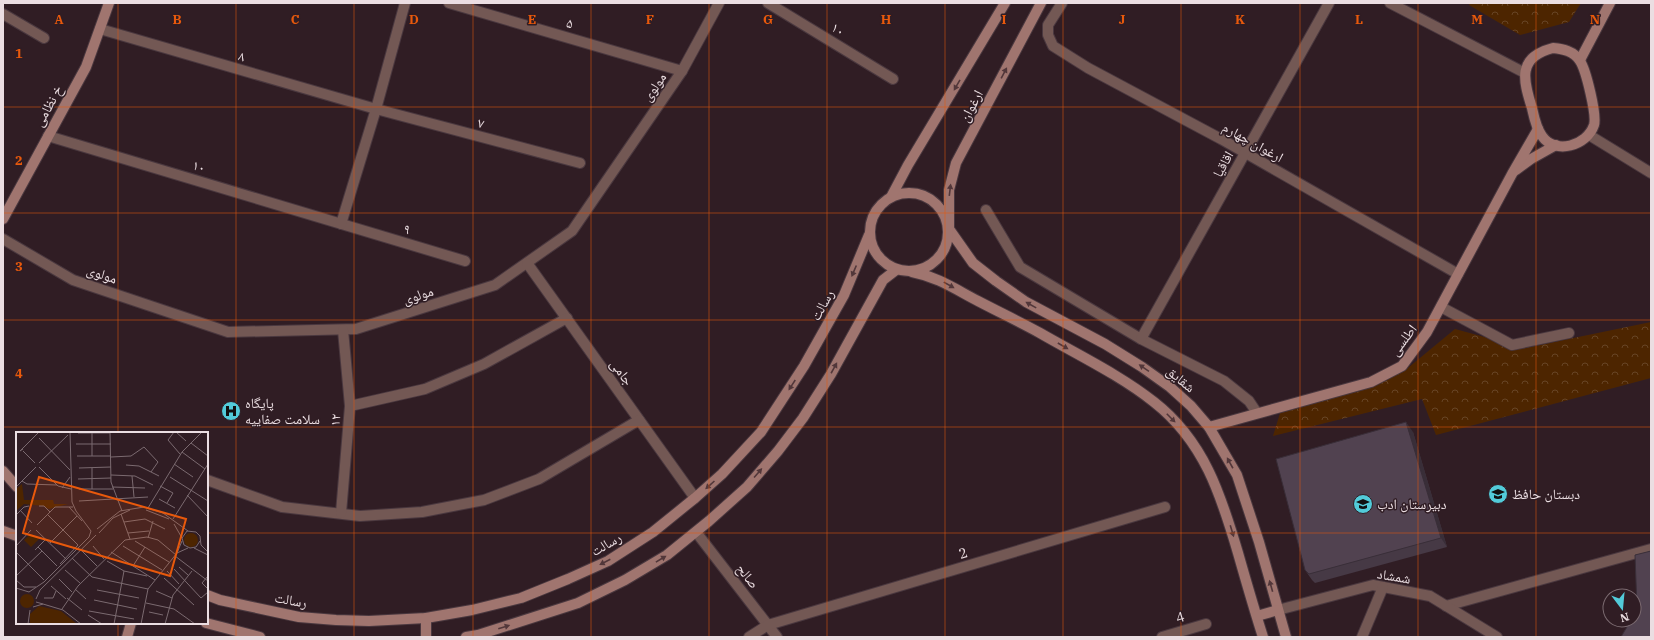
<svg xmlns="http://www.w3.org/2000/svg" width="1654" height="640" font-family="'IBM Plex Serif','Noto Naskh Arabic',serif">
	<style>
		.forest { fill: url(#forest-crowns) }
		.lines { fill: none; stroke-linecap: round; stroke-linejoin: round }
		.street-casing { stroke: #4a383f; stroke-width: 12 }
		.secondary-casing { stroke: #4a383f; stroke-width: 12 }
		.street { stroke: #735854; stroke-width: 10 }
		.secondary { stroke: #a0756f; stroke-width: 10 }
		.wall { fill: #463945 }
		.shaded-wall { fill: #392e38 }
		.building { fill: #514250; stroke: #392e38 }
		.oneway { fill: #52373a }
		.grid { fill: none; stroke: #e8590c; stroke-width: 1; stroke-opacity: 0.55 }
		.labels { text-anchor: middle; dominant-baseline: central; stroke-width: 3; stroke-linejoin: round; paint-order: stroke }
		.street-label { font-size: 14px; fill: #ebdee2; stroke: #301d24 }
		.poi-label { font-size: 14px; fill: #ebdee2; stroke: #301d24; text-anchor: start }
		.inset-road { fill: none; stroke: #7b6a70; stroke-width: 1 }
		.view { fill: #e8590c; fill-opacity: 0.15; stroke: #e8590c; stroke-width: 2 }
		.inset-edge { fill: none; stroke: #ebdee2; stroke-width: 2 }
		.grid-label { font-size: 13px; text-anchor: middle; font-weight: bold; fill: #e8590c; stroke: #301d24; stroke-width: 3; stroke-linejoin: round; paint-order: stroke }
	</style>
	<defs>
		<pattern id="forest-crowns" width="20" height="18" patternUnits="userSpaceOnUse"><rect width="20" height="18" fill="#4d2500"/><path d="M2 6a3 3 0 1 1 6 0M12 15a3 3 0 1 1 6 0" fill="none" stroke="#674425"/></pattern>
	</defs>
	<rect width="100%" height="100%" fill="#301d24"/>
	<!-- forest -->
	<g class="forest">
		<path d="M1470 3H1581L1569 22 1520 35 1469 5Z"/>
		<path d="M1651 322V378L1436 435 1422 399 1273 436 1281 410 1403 372 1455 329 1525 348Z"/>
	</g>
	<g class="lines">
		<defs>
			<g id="street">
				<path d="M449 3 682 71"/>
				<path d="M768 3 893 79"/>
				<path d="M1062 3 1048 25V35L1053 46 1088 68 1221 139 1458 274"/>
				<path d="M1390 3 1525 73"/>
				<path d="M3 14 44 38"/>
				<path d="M100 29 376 109 580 163"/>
				<path d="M1589 135 1651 173"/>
				<path d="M48 136 465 261"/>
				<path d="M986 210 1020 267 1141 339 1224 381 1249 401 1257 413"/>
				<path d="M341 224 376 109 405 3"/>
				<path d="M3 239 73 280 228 332 356 329 495 285 572 231 682 71 719 3"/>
				<path d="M527 263 695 498"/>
				<path d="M1441 307 1512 345 1569 333"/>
				<path d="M1141 339 1329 3"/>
				<path d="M350 406 425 389 484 364 567 318"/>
				<path d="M207 480 282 507 360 516 422 512 484 500 539 479 639 420"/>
				<path d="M341 513 350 406 343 330"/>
				<path d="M696 532 777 637"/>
				<path d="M1446 606 1651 549"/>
				<path d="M1278 610 1373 585 1430 596 1497 637"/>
				<path d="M749 637 768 625 1165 507"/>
				<path d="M1162 637 1206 624"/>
				<path d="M1362 637 1383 587"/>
			</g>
			<g id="secondary">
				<path d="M1041 3 956 163 949 190V229L973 263 996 281 1026 302 1105 344 1142 367 1170 387 1191 406 1209 427 1237 475 1259 542 1286 637"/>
				<path d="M1553 48C1563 49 1574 51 1580 61 1586 70 1597 115 1594 125 1587 146 1555 155 1542 136 1536 128 1534 117 1532 108 1523 80 1517 57 1553 48Z"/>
				<path d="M1580 60 1610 3"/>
				<path d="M1516 170 1531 159 1556 145"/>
				<circle cx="909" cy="232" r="39"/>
				<path d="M891 197 908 165 1005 3"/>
				<path d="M3 219 86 67 109 3"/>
				<path d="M912 272C938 277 955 289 978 301 999 312 1020 322 1040 333 1078 355 1120 375 1154 402 1204 441 1221 495 1238 553 1246 581 1254 609 1263 637"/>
				<path d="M1209 427 1371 382 1402 366 1427 332 1512 174 1538 129"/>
				<path d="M3 471 17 487"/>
				<path d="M3 531 17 536"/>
				<path d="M207 595 220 600 299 617 336 620 369 621 426 618 472 610 521 598 568 579 608 561 653 532 695 498 722 474 761 432 804 366 844 295 869 235"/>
				<path d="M1257 616 1278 610"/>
				<path d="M426 618V637"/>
				<path d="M206 623 260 637"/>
				<path d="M127 637 131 623"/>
				<path d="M466 637 478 635 578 603 625 580 667 555 709 521 747 487 778 451 803 418 831 374 883 280 896 270"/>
			</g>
		</defs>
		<!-- street casing -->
		<use href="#street" class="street-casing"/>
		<!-- secondary casing -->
		<use href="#secondary" class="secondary-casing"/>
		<!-- street -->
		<use href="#street" class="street"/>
		<!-- secondary -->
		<use href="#secondary" class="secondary"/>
	</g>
	<!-- wall -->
	<path class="wall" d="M1413 432 1447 547 1315 583 1312 580 1305 570Z"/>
	<!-- shaded-wall -->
	<path class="shaded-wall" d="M1406 422 1413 432 1447 547 1441 538Z"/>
	<!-- building -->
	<g class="building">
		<path d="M1406 422 1441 538 1309 574 1305 570 1276 459Z"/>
		<path d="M1651 551V637H1621L1631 620H1634V614L1637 608 1635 555Z"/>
	</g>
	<!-- one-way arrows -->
	<defs><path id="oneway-solid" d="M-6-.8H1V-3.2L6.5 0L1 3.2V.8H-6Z"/></defs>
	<g class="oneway">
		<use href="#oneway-solid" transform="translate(1004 73) rotate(-62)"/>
		<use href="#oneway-solid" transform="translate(957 85) rotate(120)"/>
		<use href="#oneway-solid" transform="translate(950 190) rotate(-83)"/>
		<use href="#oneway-solid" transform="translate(854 271) rotate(113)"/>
		<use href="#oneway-solid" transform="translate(949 285) rotate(29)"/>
		<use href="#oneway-solid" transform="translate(1031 305) rotate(-151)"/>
		<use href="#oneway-solid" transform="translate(1063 346) rotate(30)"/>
		<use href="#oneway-solid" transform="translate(834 368) rotate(-61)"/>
		<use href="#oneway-solid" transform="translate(1144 368) rotate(-146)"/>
		<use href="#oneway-solid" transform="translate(792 385) rotate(123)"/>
		<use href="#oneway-solid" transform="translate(1171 418) rotate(45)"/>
		<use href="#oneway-solid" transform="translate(1230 463) rotate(-119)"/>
		<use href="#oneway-solid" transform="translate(758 473) rotate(-49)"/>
		<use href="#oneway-solid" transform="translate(710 485) rotate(138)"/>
		<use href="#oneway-solid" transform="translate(1232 531) rotate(73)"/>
		<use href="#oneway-solid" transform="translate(661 559) rotate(-31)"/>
		<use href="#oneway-solid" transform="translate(605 562) rotate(153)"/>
		<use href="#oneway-solid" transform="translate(1271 586) rotate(-106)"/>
		<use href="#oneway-solid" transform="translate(504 627) rotate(-17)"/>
	</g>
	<!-- grid -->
	<path class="grid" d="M118 3V433M236 3V637M354 3V637M473 3V637M591 3V637M709 3V637M827 3V637M945 3V637M1063 3V637M1181 3V637M1300 3V637M1418 3V637M1536 3V637M3 107H1651M3 213H1651M3 320H1651M3 427H1651M3 533H17M207 533H1651M118 623V637"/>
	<!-- icons -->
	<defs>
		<symbol id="hospital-disc" viewBox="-11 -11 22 22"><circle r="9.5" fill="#52cbd9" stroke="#301d24"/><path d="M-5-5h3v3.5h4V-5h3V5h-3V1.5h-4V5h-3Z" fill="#111"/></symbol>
		<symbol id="school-disc" viewBox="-11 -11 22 22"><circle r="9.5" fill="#52cbd9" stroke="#301d24"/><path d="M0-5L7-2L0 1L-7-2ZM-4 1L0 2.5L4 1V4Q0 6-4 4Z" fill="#111"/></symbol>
	</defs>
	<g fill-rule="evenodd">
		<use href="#hospital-disc" x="220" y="400" width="22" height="22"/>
		<use href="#school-disc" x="1487" y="483" width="22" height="22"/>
		<use href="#school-disc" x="1352" y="493" width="22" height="22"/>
	</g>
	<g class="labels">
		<!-- street labels -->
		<g class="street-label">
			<text transform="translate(570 23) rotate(16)">۵</text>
			<text transform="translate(838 29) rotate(31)">۱۰</text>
			<text transform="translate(242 56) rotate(16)">۸</text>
			<text transform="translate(654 87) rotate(-55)">مولوی</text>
			<text transform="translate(48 106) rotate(-61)">خ نظامی</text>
			<text transform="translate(971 106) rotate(-62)">ارغوان</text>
			<text transform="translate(481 123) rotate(15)">۷</text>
			<text transform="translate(1253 142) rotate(29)">ارغوان چهارم</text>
			<text transform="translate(1223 164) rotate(-61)">اقاقیا</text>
			<text transform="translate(199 166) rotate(17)">۱۰</text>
			<text transform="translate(407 229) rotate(17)">۹</text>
			<text transform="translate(102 274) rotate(19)">مولوی</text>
			<text transform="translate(418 295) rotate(-18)">مولوی</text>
			<text transform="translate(822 305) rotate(-61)">رسالت</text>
			<text transform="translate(1403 340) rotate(-53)">اطلسی</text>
			<text transform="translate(622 372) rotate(54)">جامی</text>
			<text transform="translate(1181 379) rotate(40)">شقایق</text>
			<text transform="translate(335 420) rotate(-85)">۱۲</text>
			<text transform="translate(606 544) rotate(-30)">رسالت</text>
			<text transform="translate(963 553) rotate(-17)">2</text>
			<text transform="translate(748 576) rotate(52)">صالح</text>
			<text transform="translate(1394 576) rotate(9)">شمشاد</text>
			<text transform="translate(291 600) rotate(10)">رسالت</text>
			<text transform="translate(1180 617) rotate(-17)">4</text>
		</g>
		<!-- poi labels -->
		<g class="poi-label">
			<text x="245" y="403">پایگاه<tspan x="245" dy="16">سلامت صفاییه</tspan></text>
			<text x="1512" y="494">دبستان حافظ</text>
			<text x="1377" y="504">دبیرستان ادب</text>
		</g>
	</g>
	<!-- overview -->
	<g transform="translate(16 432)">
		<rect width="192" height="192" fill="#301d24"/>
		<path d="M168 108a7 7 0 1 1 14 0a7 7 0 1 1-14 0ZM4 169a7 7 0 1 1 14 0a7 7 0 1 1-14 0Z" fill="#4d2500"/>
		<path d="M6 52 8 68H37L38 72H52L33 77 27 74 8 72 0 79V57ZM15 102 24 106 15 115 8 108ZM23 174 45 179 61 192H14V182Z" fill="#4d2500"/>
		<path class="inset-road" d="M94 0 95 50 106 79M158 0 152 8 164 22M160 0 170 9M62 1H94M23 6 54 38M175 11 192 24M60 12H95M7 17 4 19 23 0M7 19 19 31M166 20 189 37M61 24H95M76 24V1M95 25 115 24 128 15 142 30 135 40M23 31 52 3M158 32 177 45M110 33 123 34 143 44M23 35 42 54 55 57M63 36 95 35M95 43 119 44 137 53M116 44 118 65M154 45 192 69M62 47 95 46M6 49 11 52 41 53M144 54 157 61 151 71M0 55 20 35M96 55 129 56M46 56 54 45M63 57H97M76 57V36M171 63 192 85M143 67 159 76M63 69 132 65M23 74H28L34 80M53 75 66 89M132 76 166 20 186 0M4 78 16 91M130 78 153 87M31 82 62 113 44 132M105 82 114 107M0 83 8 75 13 74M157 87 192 32M108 90 129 87 149 97M158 92 166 106M21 93 39 75H57M81 97 104 79 128 75 147 81 172 99M20 98 50 127M83 101 97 86 114 78M112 101 133 99M132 106 137 89M119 109 153 130M166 109 161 121 172 116M184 109 180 115 174 116 168 113 166 106 171 99 180 100 184 104 185 113 192 120M34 111 61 84M0 114 15 98M77 114 88 127M107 114 146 138M22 115 41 134M178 116 192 123M19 118 30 107M65 118 81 134M0 120 28 148M95 120 139 148M159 124 192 149M56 126 76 145 132 157M91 129 108 139 131 144M117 134 129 115M163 135 172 143M158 137 185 166 192 160M49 138 64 151M151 139 163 152M0 144 26 119M192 144 186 151 192 157M148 146 178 173M43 147 56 160M0 148 8 155H20M35 154 50 167M0 156 13 160M59 157 70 167M81 158 123 166M140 159 156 166M13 160 28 150 73 105 75 99 60 79 56 70 54 0M28 166H37L40 159M51 166 66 178M20 167 24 158 80 103M78 168 121 177M130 171 158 177 179 192M27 172 47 178 65 192M17 175 27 172 20 170M46 177 62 154 109 108 131 105 142 108 160 123M73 179 118 187M133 180 147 183M72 183 86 192M12 192 14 178M98 192 108 139M125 192 132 157 161 121M149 192 157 163 176 139"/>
		<path class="view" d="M23 45 170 87 154 144 7 101Z"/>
		<rect width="192" height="192" class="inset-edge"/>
	</g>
	<g class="grid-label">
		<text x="59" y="24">A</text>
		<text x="177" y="24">B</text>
		<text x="295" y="24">C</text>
		<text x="414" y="24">D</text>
		<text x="532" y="24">E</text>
		<text x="650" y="24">F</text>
		<text x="768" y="24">G</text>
		<text x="886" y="24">H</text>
		<text x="1004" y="24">I</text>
		<text x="1122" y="24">J</text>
		<text x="1240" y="24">K</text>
		<text x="1359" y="24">L</text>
		<text x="1477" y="24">M</text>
		<text x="1595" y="24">N</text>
		<text x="19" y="58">1</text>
		<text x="19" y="165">2</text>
		<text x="19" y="271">3</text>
		<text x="19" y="378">4</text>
	</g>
	<!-- border -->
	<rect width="1654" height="640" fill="none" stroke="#ebdee2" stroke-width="8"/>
	<!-- north arrow -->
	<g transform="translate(1622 608) rotate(164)"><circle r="19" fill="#301d24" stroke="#7b6a70"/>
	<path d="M0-3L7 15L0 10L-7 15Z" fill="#52cbd9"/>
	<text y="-6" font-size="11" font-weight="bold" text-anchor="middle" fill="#ebdee2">N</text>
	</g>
</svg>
